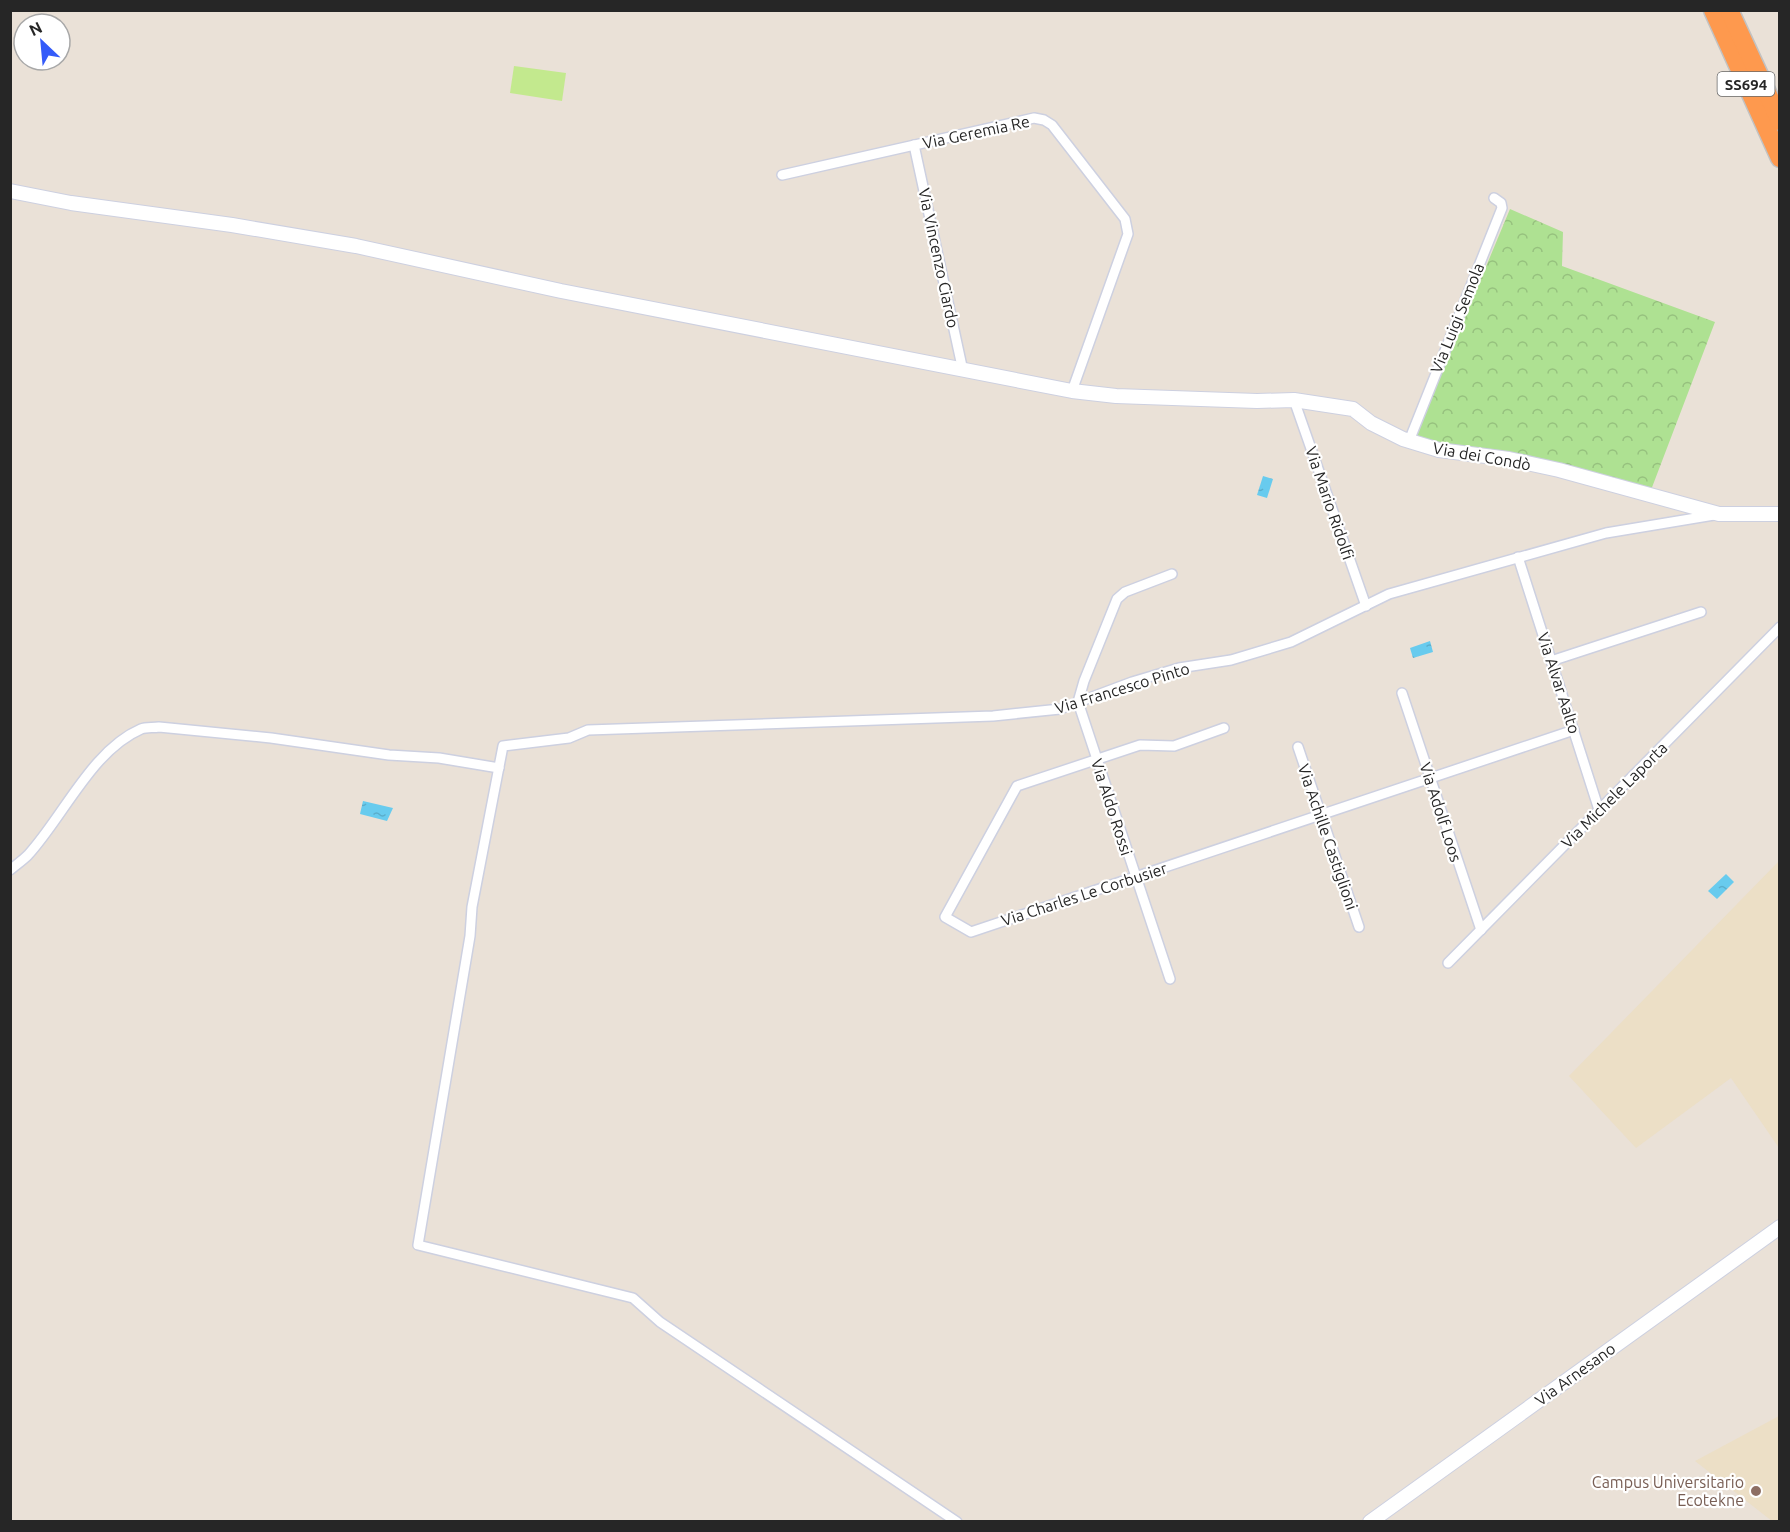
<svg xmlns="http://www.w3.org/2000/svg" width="1790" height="1532" font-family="Ubuntu,sans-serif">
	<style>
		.education { fill: #ecdfc6 }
		.forest { fill: url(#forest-crowns) }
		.pitch { fill: #c3e98e }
		.water { fill: url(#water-ripples) }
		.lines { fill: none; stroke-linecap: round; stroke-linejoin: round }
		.street-casing { stroke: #cdd0e0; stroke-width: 12 }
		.secondary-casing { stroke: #cdd0e0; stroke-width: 16 }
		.highway-casing { stroke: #c2c2c2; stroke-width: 21 }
		.street { stroke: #fff; stroke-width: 9 }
		.secondary { stroke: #fff; stroke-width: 14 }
		.highway { stroke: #fe994e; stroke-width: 18 }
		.education-dot { fill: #8d6e63; stroke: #fff; stroke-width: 2 }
		.labels { text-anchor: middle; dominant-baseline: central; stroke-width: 4.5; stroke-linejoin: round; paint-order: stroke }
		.shield { fill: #fff; stroke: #676767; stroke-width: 1.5 }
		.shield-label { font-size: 15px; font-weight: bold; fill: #262626 }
		.street-label { font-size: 16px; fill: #262626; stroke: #fff }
		.education-label { font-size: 16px; fill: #785e54; stroke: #fff; text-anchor: end }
	</style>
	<defs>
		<pattern id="forest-crowns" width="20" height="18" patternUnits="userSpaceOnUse" patternTransform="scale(1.5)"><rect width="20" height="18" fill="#aee192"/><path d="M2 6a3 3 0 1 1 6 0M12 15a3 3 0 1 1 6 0" fill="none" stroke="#96c17e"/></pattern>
		<pattern id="water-ripples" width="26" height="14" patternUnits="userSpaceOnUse" patternTransform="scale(1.5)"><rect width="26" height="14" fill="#68cbee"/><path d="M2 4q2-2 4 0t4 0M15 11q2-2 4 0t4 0" fill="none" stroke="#5aaecc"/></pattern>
	</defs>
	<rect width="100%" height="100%" fill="#eae1d7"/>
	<!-- education -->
	<g class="education">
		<path d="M1779 861V1148L1731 1078 1636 1148 1569 1076Z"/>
		<path d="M1779 1416V1521H1772L1695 1461Z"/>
	</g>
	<!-- forest -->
	<path class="forest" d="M1510 209 1563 232 1562 266 1715 322 1651 490 1440 447 1415 437Z"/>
	<!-- pitch -->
	<path class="pitch" d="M514 66 566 73 562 101 510 93Z"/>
	<!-- water -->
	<g class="water">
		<path d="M1263 476 1273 479 1267 498 1257 495Z"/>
		<path d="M1430 641 1433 652 1413 658 1410 648Z"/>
		<path d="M363 801 393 808 387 821 360 814Z"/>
		<path d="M1726 874 1734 882 1717 899 1708 891Z"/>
	</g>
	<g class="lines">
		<defs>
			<g id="street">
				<path d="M914 145 963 371"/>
				<path d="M782 175 1034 118 1044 120 1052 125 1125 219 1128 234 1072 391"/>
				<path d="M1294 400 1366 606"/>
				<path d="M1409 441 1502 208 1501 203 1494 198"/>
				<path d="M1518 557 1599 810"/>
				<path d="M1551 661 1701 612"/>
				<path d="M1402 693 1481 930"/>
				<path d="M1224 728 1174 746 1140 745 1017 786 945 917 971 932 1574 730"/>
				<path d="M1298 747 1359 927"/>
				<path d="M10 870C16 865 23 860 28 855 63 817 92 750 141 729 146 727 153 728 159 727L271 738 389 755 439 758 499 768"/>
				<path d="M1448 963 1780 627"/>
				<path d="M1170 979 1078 702 1084 681 1117 599 1125 592 1172 574"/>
				<path d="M957 1522 660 1322 633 1298 418 1245 470 936 472 907 503 746 569 738 588 730 993 716 1060 709 1132 682 1179 668 1231 660 1291 642 1389 594 1606 533 1714 515"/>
			</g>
			<g id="secondary">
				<path d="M10 191 71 203 232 225 356 246 561 291 1072 391 1116 396 1257 401 1294 400 1353 409 1371 423 1403 439 1439 450 1509 459 1559 470 1719 514H1780"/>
				<path d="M1370 1522 1780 1227"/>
			</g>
			<g id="highway">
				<path d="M1713 10 1780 158"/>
				<path d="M1729 10 1780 121"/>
			</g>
		</defs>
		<!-- street casing -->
		<use href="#street" class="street-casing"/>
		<!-- secondary casing -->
		<use href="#secondary" class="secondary-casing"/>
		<!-- highway casing -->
		<use href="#highway" class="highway-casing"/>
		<!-- street -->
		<use href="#street" class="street"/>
		<!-- secondary -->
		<use href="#secondary" class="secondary"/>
		<!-- highway -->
		<use href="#highway" class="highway"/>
	</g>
	<!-- markers -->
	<circle class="education-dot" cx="1756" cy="1491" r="6"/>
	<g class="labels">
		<!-- shield labels -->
		<rect class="shield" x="1717.5" y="72" width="57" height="24" rx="4.5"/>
		<g class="shield-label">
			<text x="1746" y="84">SS694</text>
		</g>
		<!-- street labels -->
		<g class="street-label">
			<text transform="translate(976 132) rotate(-12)">Via Geremia Re</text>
			<text transform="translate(939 258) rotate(78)">Via Vincenzo Ciardo</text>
			<text transform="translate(1457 318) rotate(-68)">Via Luigi Semola</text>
			<text transform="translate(1482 456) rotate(10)">Via dei Condò</text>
			<text transform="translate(1330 503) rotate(71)">Via Mario Ridolfi</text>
			<text transform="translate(1559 683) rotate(72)">Via Alvar Aalto</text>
			<text transform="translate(1122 688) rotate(-17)">Via Francesco Pinto</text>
			<text transform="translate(1614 795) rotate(-45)">Via Michele Laporta</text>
			<text transform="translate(1112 807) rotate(72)">Via Aldo Rossi</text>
			<text transform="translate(1441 812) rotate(72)">Via Adolf Loos</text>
			<text transform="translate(1328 837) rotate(71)">Via Achille Castiglioni</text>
			<text transform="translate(1084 894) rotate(-18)">Via Charles Le Corbusier</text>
			<text transform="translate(1575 1374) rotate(-36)">Via Arnesano</text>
		</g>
		<!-- education labels -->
		<g class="education-label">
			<text x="1744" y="1482">Campus Universitario<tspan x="1744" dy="18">Ecotekne</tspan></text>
		</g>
	</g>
	<!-- border -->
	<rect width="1790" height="1532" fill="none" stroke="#262626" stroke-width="24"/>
	<!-- north arrow -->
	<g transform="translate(42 42) rotate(334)"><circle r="28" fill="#ffffff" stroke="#a8a8a8" stroke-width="1.5"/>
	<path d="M0-4.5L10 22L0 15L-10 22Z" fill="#345bf9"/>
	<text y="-9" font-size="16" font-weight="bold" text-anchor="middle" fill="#262626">N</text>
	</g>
</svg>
